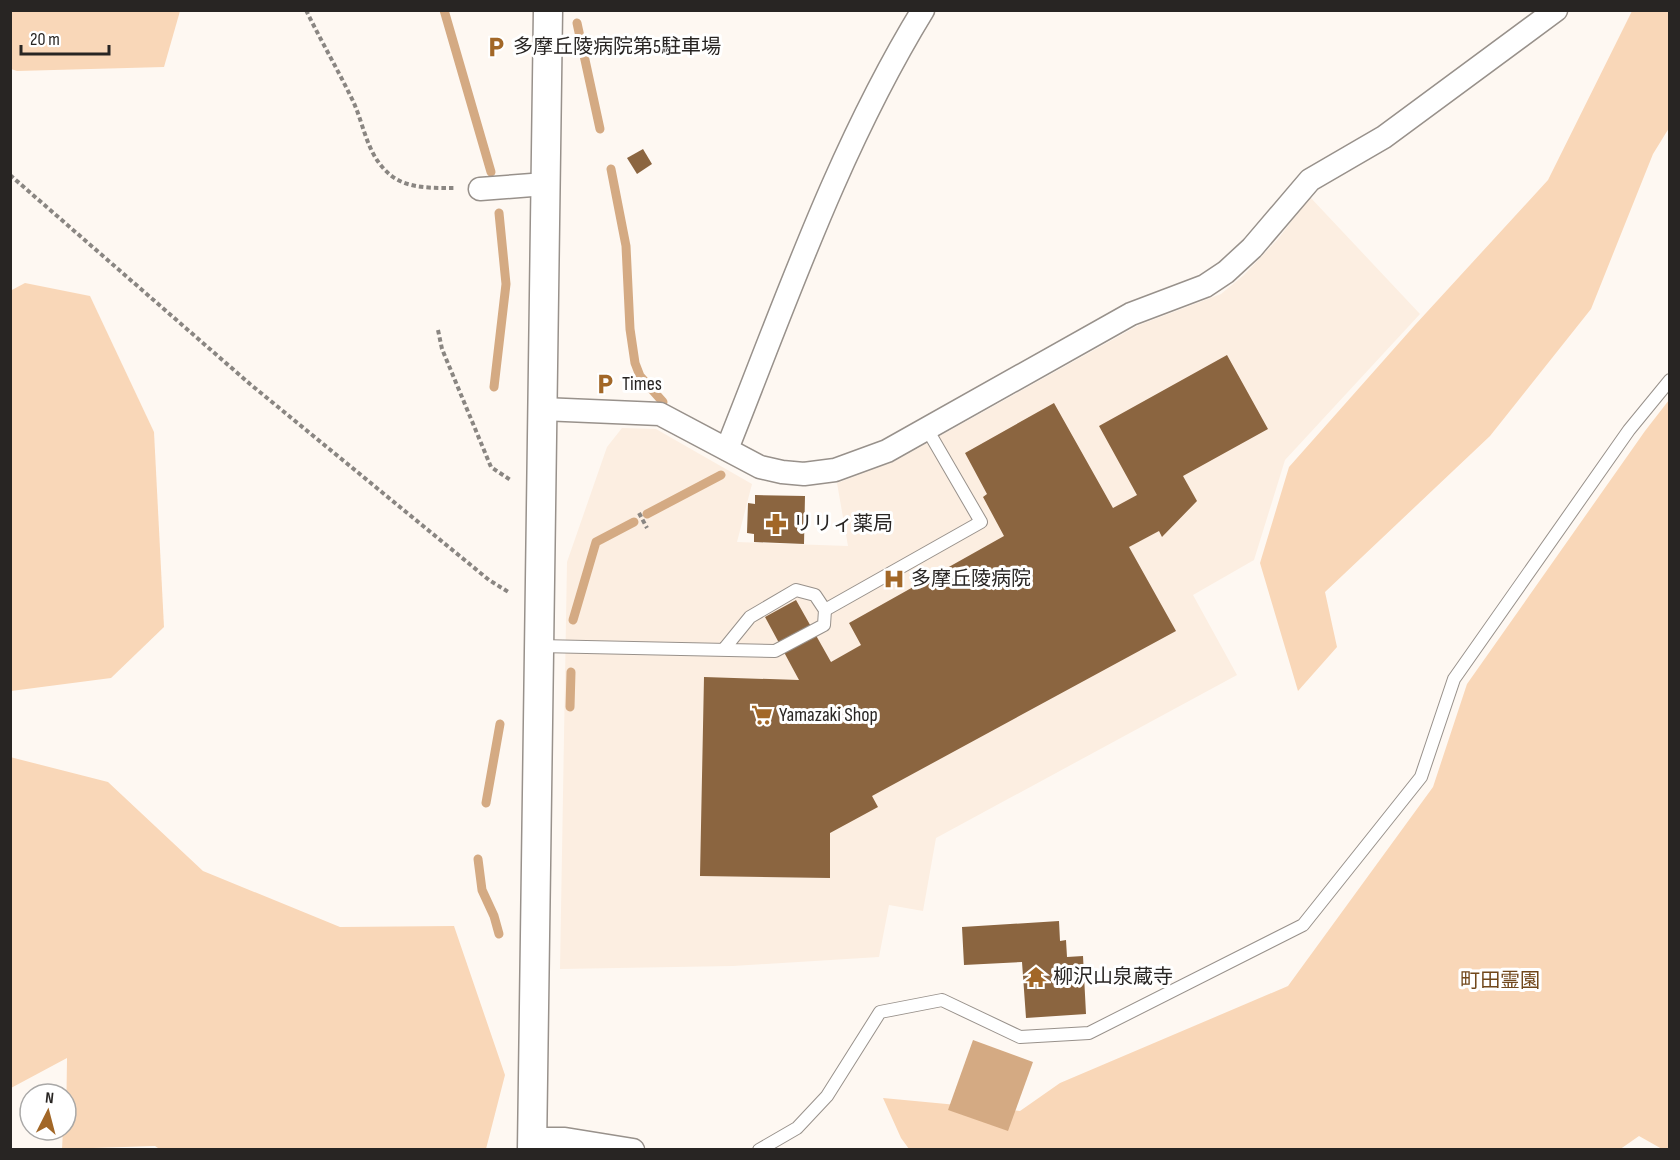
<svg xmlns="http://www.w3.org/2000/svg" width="1680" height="1160" font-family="'Sofia Sans Condensed','Noto Sans JP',sans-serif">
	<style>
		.built { fill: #fceee1 }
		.green { fill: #f9d7b8 }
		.water { fill: #d4aa83 }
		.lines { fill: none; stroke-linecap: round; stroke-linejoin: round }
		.stream { stroke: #d4aa83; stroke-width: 9 }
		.building { fill: #8b6540 }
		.service-casing { stroke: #98918b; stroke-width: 14 }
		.minor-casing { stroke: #98918b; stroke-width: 25 }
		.tertiary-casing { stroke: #98918b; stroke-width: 31 }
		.path { stroke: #8a8682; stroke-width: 4; stroke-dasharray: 4.5 3; stroke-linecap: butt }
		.service { stroke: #fff; stroke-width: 12 }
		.minor { stroke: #fff; stroke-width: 22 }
		.tertiary { stroke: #fff; stroke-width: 28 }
		.labels { text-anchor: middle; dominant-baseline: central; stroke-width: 6; stroke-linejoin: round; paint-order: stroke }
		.poi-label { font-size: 20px; fill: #282523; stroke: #fff; text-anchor: start }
		.park-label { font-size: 20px; fill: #71481c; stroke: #fff }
	</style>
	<rect width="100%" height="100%" fill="#fef8f2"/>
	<!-- built -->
	<path class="built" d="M1310 197 1420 314 1285 460 1254 560 1193 595 1237 675 936 838 923 911 889 905 879 957 733 966 560 969 567 562 607 447 622 428 656 429 752 484 737 542 848 546 837 483 893 462 1139 325 1221 294 1244 275 1278 239Z"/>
	<!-- green -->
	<g class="green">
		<path d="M10 11 11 10 180 11 164 67 17 71 11 69Z"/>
		<path d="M1632 11H1669V128L1653 154 1591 309 1490 436 1325 592 1337 647 1298 691 1260 563 1289 467 1415 325 1548 180Z"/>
		<path d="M25 283 90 296 154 432 164 627 111 678 11 691 10 291Z"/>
		<path d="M1669 400V1149H1662L1639 1136 1619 1150 909 1149 901 1138 883 1098 1020 1111 1060 1083 1288 986 1433 787 1467 684 1645 431Z"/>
		<path d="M10 757 108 782 203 871 340 927 454 926 505 1075 486 1149 161 1150 155 1146 62 1149 63 1130H66L67 1058 11 1088Z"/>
	</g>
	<!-- water -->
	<path class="water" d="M973 1040 1033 1062 1008 1131 948 1110Z"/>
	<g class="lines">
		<!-- stream -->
		<g class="stream">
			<path d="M444 10 491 172"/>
			<path d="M577 23 600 129"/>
			<path d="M611 169 626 246 630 329 635 363 640 376 663 402"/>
			<path d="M494 387 506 284 499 213"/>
			<path d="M647 514 721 475"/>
			<path d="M573 620 596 542 634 522"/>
			<path d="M570 707 571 672"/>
			<path d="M486 803 500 724"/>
			<path d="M478 859 482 890 494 916 499 934"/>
		</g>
	</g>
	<!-- building -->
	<g class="building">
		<path d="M643 149 652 164 637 174 627 158Z"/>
		<path d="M1227 355 1268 429 1183 476 1197 501 1162 537 1159 531 1129 547 1176 631 872 796 878 807 830 833V878L700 876 704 677 799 680 765 617 796 600 831 662 861 645 849 623 1004 536 983 497 987 494 965 453 1054 403 1113 508 1137 495 1099 426Z"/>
		<path d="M755 495 805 496 804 544 754 542V534L747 533 748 503 755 504Z"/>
		<path d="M1059 921 1060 941 1066 940 1067 957 1083 956 1086 1014 1026 1018 1022 962 964 965 962 927Z"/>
	</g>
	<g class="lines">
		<defs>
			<g id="service">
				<path d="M825 610 981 522 927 429"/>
				<path d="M539 646 775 651 824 625 825 610 815 595 796 590 750 617 724 649"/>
				<path d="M759 1150 797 1128 827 1096 880 1012 942 1000 1020 1037 1089 1033 1303 925 1421 777 1454 679 1629 430 1670 380"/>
			</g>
			<g id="minor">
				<path d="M480 189 545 184"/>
				<path d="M542 409 660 414 760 467 782 472 804 474 835 470 887 451 1131 314 1205 286 1226 272 1252 248 1310 180 1384 137 1556 10"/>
				<path d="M727 449C786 301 839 147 923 10"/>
				<path d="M532 1139H565L633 1150"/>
			</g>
			<path id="tertiary" d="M532 1150 548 10"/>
		</defs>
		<!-- service casing -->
		<use href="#service" class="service-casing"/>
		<!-- minor casing -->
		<use href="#minor" class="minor-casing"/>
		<!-- tertiary casing -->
		<use href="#tertiary" class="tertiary-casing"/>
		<!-- path -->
		<g class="path">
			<path d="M306 10C321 41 338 70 353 101 365 127 367 158 393 177 410 189 435 188 455 188"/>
			<path d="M10 175 250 384 489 580 510 593"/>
			<path d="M438 330 442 349 491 467 512 481"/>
			<path d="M639 513 647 528"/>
		</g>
		<!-- service -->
		<use href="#service" class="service"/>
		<!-- minor -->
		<use href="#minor" class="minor"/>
		<!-- tertiary -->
		<use href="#tertiary" class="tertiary"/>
	</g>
	<!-- icons -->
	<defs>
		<symbol id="parking-bare" viewBox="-9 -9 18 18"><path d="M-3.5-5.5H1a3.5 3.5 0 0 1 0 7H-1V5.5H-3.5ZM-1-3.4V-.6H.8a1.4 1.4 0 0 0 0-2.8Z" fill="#a26727" stroke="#fff" stroke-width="2.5" paint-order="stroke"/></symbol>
		<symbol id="pharmacy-bare" viewBox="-9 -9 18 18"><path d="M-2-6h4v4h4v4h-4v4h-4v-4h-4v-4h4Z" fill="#a26727" stroke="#fff" stroke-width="2.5" paint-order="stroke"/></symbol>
		<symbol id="hospital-bare" viewBox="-9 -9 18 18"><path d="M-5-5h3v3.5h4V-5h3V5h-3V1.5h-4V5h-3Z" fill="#a26727" stroke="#fff" stroke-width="2.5" paint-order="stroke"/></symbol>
		<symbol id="supermarket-bare" viewBox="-9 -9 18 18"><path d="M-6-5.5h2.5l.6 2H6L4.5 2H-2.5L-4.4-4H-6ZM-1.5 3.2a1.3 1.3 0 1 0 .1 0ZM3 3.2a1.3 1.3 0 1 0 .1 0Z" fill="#a26727" stroke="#fff" stroke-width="2.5" paint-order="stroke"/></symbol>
		<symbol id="temple-bare" viewBox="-9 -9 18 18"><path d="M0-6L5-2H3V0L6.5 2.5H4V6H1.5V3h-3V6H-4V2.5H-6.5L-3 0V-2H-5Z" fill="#a26727" stroke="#fff" stroke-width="2.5" paint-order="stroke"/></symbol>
	</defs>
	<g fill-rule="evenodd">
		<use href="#parking-bare" x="481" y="32" width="30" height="30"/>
		<use href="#parking-bare" x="590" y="369" width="30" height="30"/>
		<use href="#pharmacy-bare" x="761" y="509" width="30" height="30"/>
		<use href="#hospital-bare" x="879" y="564" width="30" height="30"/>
		<use href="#supermarket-bare" x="747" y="700" width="30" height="30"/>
		<use href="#temple-bare" x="1021" y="962" width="30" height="30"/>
	</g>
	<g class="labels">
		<!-- poi labels -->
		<g class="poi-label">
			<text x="513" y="47">多摩丘陵病院第5駐車場</text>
			<text x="622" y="384">Times</text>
			<text x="793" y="524">リリィ薬局</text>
			<text x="911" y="579">多摩丘陵病院</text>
			<text x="779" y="715">Yamazaki Shop</text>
			<text x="1053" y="977">柳沢山泉蔵寺</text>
		</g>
		<!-- park labels -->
		<g class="park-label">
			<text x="1500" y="981">町田霊園</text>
		</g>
	</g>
	<!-- border -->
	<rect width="1680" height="1160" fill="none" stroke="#282523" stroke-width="24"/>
	<!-- north arrow -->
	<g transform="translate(48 1112) rotate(6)"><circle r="28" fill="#ffffff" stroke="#a9a8a7" stroke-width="1.5"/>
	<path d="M0-4.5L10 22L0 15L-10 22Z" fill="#a26727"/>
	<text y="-9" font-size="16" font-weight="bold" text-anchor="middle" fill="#282523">N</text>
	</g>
	<!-- scale -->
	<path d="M21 45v9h88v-9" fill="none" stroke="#282523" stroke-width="3"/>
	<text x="30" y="45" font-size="18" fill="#282523" stroke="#ffffff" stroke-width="4.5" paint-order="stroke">20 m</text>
</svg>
